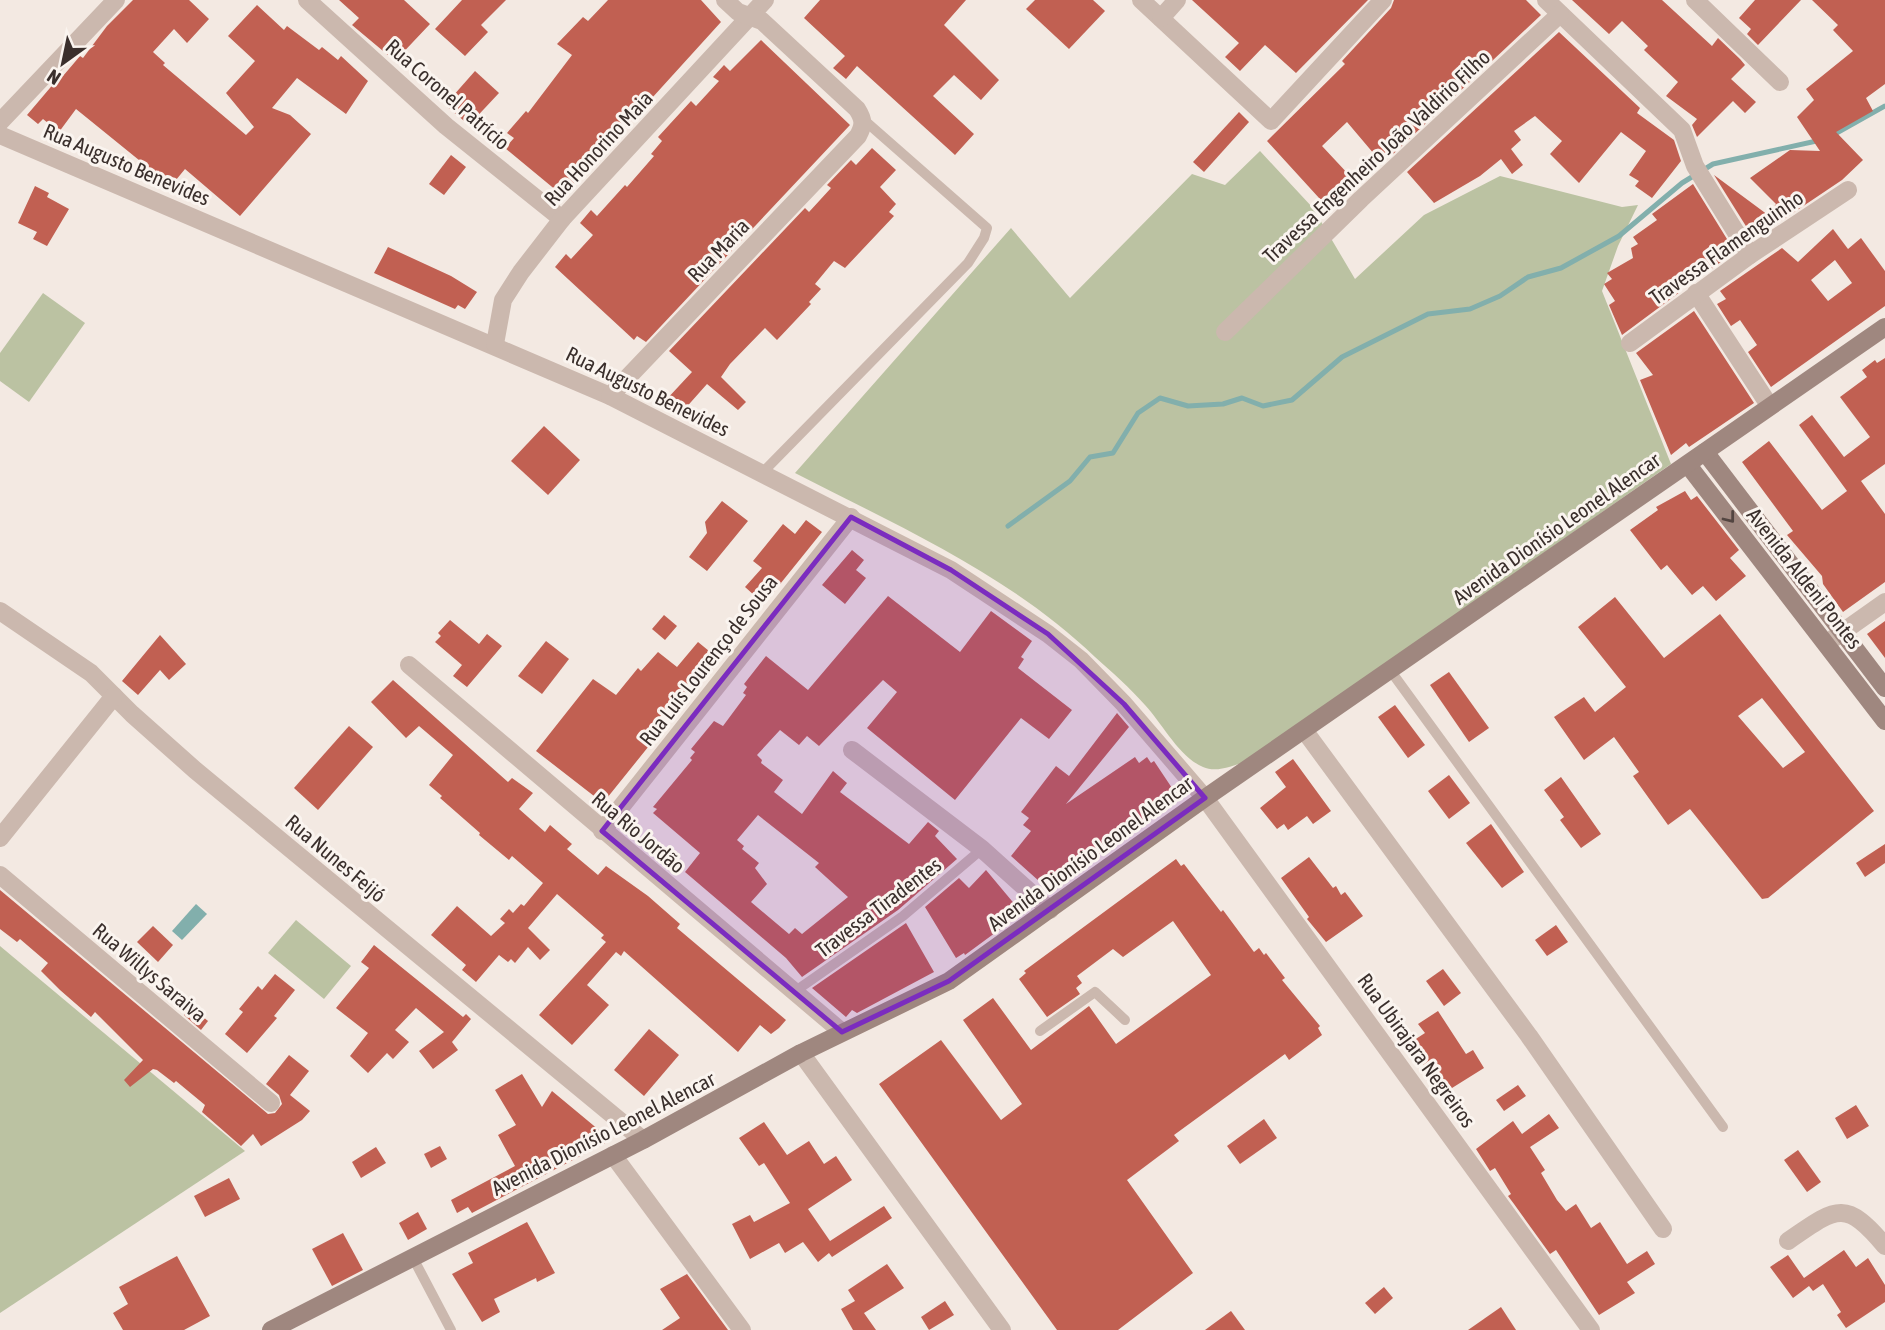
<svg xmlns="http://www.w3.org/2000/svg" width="1885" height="1330" font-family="'Asap Condensed',sans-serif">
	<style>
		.green { fill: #bbc2a2 }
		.water { fill: #82afac }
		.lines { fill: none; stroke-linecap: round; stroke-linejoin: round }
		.stream { stroke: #82afac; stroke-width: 5 }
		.building { fill: #c16052; fill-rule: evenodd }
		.lane { stroke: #cbb8ae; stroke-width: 10 }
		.street { stroke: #cbb8ae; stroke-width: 18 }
		.secondary { stroke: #9f877f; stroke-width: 18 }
		.oneway { stroke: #534541 }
		.marked { fill: #7b2cbf; fill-opacity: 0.2; stroke: #7b2cbf; stroke-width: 5; stroke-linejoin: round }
		.labels { text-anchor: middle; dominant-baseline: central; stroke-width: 6; stroke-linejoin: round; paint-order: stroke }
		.street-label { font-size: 21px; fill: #3a2f2c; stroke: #faf4ef }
	</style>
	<rect width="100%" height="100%" fill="#f3e9e2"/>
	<!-- green -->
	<g class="green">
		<path d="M1260 151 1313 208 1355 279 1424 215 1500 176 1622 207 1638 205 1618 246 1602 291 1671 464 1245 762C1232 766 1216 773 1203 767 1179 757 1162 723 1145 705 1130 688 1112 672 1095 657 1010 575 898 526 795 473L1011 228 1070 298 1192 174 1225 185Z"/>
		<path d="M43 293 85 323 29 402 0 381V353Z"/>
		<path d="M296 920 351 966 324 999 268 953Z"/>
		<path d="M0 946 245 1151 0 1313Z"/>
	</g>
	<!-- water -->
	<path class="water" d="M196 904 207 914 182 940 172 931Z"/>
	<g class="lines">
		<!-- stream -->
		<g class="stream">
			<path d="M1833 135 1885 106"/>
			<path d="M1008 526 1070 481 1090 457 1113 453 1138 413 1160 398 1188 406 1223 404 1242 398 1263 406 1292 400 1342 357 1428 314 1470 309 1500 296 1528 277 1561 268 1619 236 1682 183 1713 164 1821 140"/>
		</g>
	</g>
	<!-- building -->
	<g class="building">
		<path d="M133 0H189L209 19 187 43 174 29 153 52 165 63 163 65 246 135 254 127 226 93 255 61 228 36 257 5 284 30 287 26 319 50 322 47 338 60 341 56 368 81 346 114 297 78 272 108 290 115 311 134 240 216 185 169 171 186 76 109 59 132 43 119 38 124 27 115 61 75 63 76 80 56 83 58 107 26Z"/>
		<path d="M339 0H404L430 24 395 61 352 25 359 18Z"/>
		<path d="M462 0H506L481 25 488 32 465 56 435 29Z"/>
		<path d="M608 0H701L721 22 563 196 505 148 514 138 507 133 526 111 528 113 572 55 557 44 583 17 588 21Z"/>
		<path d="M820 0H966L944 25 999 80 981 100 954 75 933 96 974 134 955 155 857 66 846 79 833 68 845 56 804 18Z"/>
		<path d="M1035 0H1093L1105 11 1069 49 1026 9Z"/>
		<path d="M1192 0H1368L1296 73 1265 45 1240 71 1225 57 1239 43Z"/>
		<path d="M1394 0H1526L1541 15 1390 157 1388 154 1380 161 1347 122 1322 146 1350 176 1335 189 1343 198 1330 210 1267 141 1345 64 1342 61 1391 8Z"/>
		<path d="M1572 0H1662L1712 46 1718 38 1740 59 1745 65 1731 79 1756 102 1745 113 1733 101 1697 137 1692 125 1697 119 1666 96 1678 82 1644 50 1648 46 1622 21 1609 34Z"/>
		<path d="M1755 0H1801L1758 45 1747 34 1751 29 1739 18Z"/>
		<path d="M1812 0H1885V84L1866 98 1873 111 1836 132 1863 160 1842 180 1754 239 1714 175 1768 215 1776 204 1750 178 1790 150 1820 151 1797 117 1814 100 1806 89 1853 51 1833 30 1838 25Z"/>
		<path d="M1559 32 1640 108 1637 113 1674 140 1681 161 1652 198 1635 186 1639 181 1629 175 1646 151 1621 132 1579 183 1550 154 1562 141 1535 116 1514 131 1521 140 1511 149 1523 165 1512 174 1501 159 1480 176 1434 203 1407 172Z"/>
		<path d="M761 40 850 125 646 342 637 336 634 340 555 267 566 254 571 259 593 235 580 223 591 210 597 216 625 185 627 187 654 156 651 154 662 141 658 137 691 101 696 106 719 81 713 77 724 65 730 71Z"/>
		<path d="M475 71 499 93 469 125 445 105Z"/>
		<path d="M1239 112 1249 122 1204 172 1193 162Z"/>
		<path d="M872 148 896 170 880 187 896 204 889 212 894 216 845 268 834 261 815 284 821 289 809 302 811 304 777 340 765 328 730 364 721 377 746 402 738 410 707 384 683 411 665 401 692 372 669 351 805 208 809 212 831 188 827 185 851 160 856 165Z"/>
		<path d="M451 155 466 167 444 195 429 184Z"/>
		<path d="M1693 184 1735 252 1707 272 1702 266 1678 289 1680 292 1622 335 1609 305 1615 301 1604 284 1612 279 1607 273 1633 258 1631 248 1638 244 1633 237 1657 220 1652 214Z"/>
		<path d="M35 186 49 193 47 197 69 209 47 246 33 239 37 232 18 223Z"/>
		<path d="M1833 229 1848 249 1861 238 1885 271V306L1771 387 1748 352 1757 345 1740 320 1731 326 1717 304 1726 299 1720 291 1782 248 1798 262ZM1835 260 1852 283 1828 301 1811 280Z"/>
		<path d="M388 247 451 276 477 292 465 309 458 305 455 309 374 273Z"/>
		<path d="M1694 311 1754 403 1689 447 1686 443 1671 455 1640 380 1653 375 1636 353Z"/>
		<path d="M1885 358V464L1861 481 1885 514V582L1843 612 1823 584 1822 576 1787 535 1793 531 1742 462 1769 441 1822 510 1847 491 1799 425 1812 415 1844 457 1870 437 1840 397 1867 377 1862 370 1875 360 1877 363Z"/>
		<path d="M544 426 580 460 548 495 511 461Z"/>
		<path d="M1685 491 1691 500 1697 496 1739 550 1730 558 1746 576 1716 601 1703 586 1692 595 1667 565 1661 570 1630 530 1658 510 1656 507Z"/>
		<path d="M722 501 748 521 707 571 689 557 707 533 705 522Z"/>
		<path d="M806 520 822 532 764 604 745 587 762 568 753 561 783 524 795 534Z"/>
		<path d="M852 550 864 560 856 570 866 578 845 604 822 585Z"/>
		<path d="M888 596 960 652 991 611 1032 641 1021 657 1024 659 1018 668 1072 710 1049 739 1021 718 955 800 867 728 897 692 883 680 819 746 807 736 799 745 780 730 757 755 762 760 761 763 783 780 774 792 802 814 833 771 847 783 840 792 909 844 928 822 939 831 935 836 957 859 898 910 802 977 786 958 685 872 700 853 653 813 657 809 653 807 692 760 690 758 695 752 691 749 714 721 723 726 746 695 743 693 747 687 744 684 766 656 808 690ZM758 815 819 863 815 867 848 897 802 934 795 928 789 934 751 902 767 884 755 868 759 863 742 849 744 846 737 840Z"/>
		<path d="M1615 597 1664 658 1720 614 1874 811 1768 898 1762 899 1690 809 1668 825 1633 776 1639 772 1614 737 1584 760 1554 717 1584 697 1595 712 1626 687 1578 627ZM1762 698 1805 752 1783 768 1738 716Z"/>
		<path d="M664 615 677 626 665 640 652 629Z"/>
		<path d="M450 620 479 644 487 634 502 646 467 687 453 676 462 665 435 642 441 636 438 633Z"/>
		<path d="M1885 621V658L1867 634Z"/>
		<path d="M160 635 186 664 169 680 160 670 138 695 122 681Z"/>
		<path d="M546 641 569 659 542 694 518 676Z"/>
		<path d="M698 642 720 660 685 701 679 694 658 719 665 726 603 803 536 751 593 679 616 695 638 668 641 671 658 652 677 667Z"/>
		<path d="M1449 672 1489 728 1469 742 1430 685Z"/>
		<path d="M393 680 508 782 512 778 533 793 519 809 545 832 550 825 572 844 567 849 598 875 606 866 648 896 680 924 677 928 786 1020 779 1028 771 1034 760 1025 738 1052 624 951 621 956 616 952 587 985 609 1005 572 1045 539 1015 606 942 601 938 604 935 557 894 528 928 550 950 540 960 528 947 515 963 511 959 508 962 499 955 476 982 462 970 466 965 431 935 457 906 491 936 505 923 500 919 509 909 513 913 521 904 524 906 543 883 512 856 509 860 479 835 480 833 440 798 442 796 429 785 453 755 419 726 406 738 371 702Z"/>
		<path d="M1395 705 1425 745 1408 758 1378 717Z"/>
		<path d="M1117 713 1129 727 1066 804 1135 757 1139 763 1147 757 1151 763 1154 761 1178 797 1147 818 1126 840 1124 838 1109 847 1077 870 1074 868 1058 886 1054 882 1049 890 1011 856 1031 831 1023 825 1029 818 1021 812 1056 766 1069 776Z"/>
		<path d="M349 726 373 747 318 810 294 788Z"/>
		<path d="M1293 759 1331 811 1313 824 1307 816 1288 830 1284 824 1277 829 1260 808 1286 787 1275 772Z"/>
		<path d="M1449 775 1470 803 1449 819 1428 791Z"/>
		<path d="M1561 777 1601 834 1581 848 1560 820 1564 817 1544 790Z"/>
		<path d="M1491 824 1524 872 1502 888 1466 843Z"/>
		<path d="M1885 844V863L1865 877 1856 863Z"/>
		<path d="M1309 857 1333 888 1336 886 1341 895 1345 892 1363 916 1326 942 1307 919 1309 917 1281 878Z"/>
		<path d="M1176 859 1181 866 1184 864 1221 912 1223 910 1254 952 1259 948 1264 955 1266 953 1285 978 1282 980 1320 1026 1318 1028 1322 1035 1289 1060 1285 1054 1174 1135 1179 1141 1127 1180 1193 1273 1118 1330H1057L879 1084 941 1040 1001 1120 1022 1104 963 1020 993 998 1031 1050 1089 1006 1116 1044 1211 975 1173 921 1123 957 1113 949 1077 976 1082 983 1076 988 1080 994 1047 1017 1019 979 1026 973 1024 971Z"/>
		<path d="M986 870 1022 913 965 955 964 953 956 958 925 907 959 878 969 888Z"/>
		<path d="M0 890 268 1114 275 1113 282 1104 279 1095 266 1084 289 1055 309 1071 290 1095 310 1111 302 1120 261 1146 253 1134 241 1146 202 1112 205 1105 176 1081 174 1083 157 1070 153 1069 130 1087 124 1080 143 1060 95 1012 91 1017 60 990 41 971 48 963 20 939 17 942 0 929Z"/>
		<path d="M906 923 934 972 857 1013 852 1010 846 1017 812 988Z"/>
		<path d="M1556 925 1568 942 1547 956 1535 940Z"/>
		<path d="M153 926 173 945 158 962 137 942Z"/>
		<path d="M374 945 463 1017 466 1014 471 1019 452 1042 458 1050 433 1069 419 1051 444 1032 416 1008 395 1030 409 1042 393 1059 387 1053 368 1073 350 1056 368 1033 336 1008 369 968 361 962Z"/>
		<path d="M1443 969 1461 993 1444 1006 1426 981Z"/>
		<path d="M275 974 295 990 274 1016 277 1018 247 1053 225 1034 243 1012 239 1009 258 986 262 990Z"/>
		<path d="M191 1007 208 1021 201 1030 184 1015Z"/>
		<path d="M1438 1011 1466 1054 1473 1050 1484 1068 1444 1093 1408 1044 1425 1033 1418 1024Z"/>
		<path d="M649 1029 679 1055 644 1096 614 1070Z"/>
		<path d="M522 1074 542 1107 552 1091 611 1140 472 1213 468 1207 457 1213 451 1200 515 1166 498 1135 516 1125 495 1090Z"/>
		<path d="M1518 1085 1526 1096 1504 1111 1496 1100Z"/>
		<path d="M1856 1105 1869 1126 1847 1139 1835 1118Z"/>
		<path d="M1549 1114 1559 1128 1530 1147 1545 1170 1541 1173 1557 1200 1566 1211 1576 1204 1591 1228 1600 1222 1627 1264 1647 1251 1655 1264 1627 1282 1635 1293 1599 1315 1556 1250 1550 1254 1514 1204 1508 1196 1511 1194 1495 1168 1490 1171 1476 1149 1513 1121 1522 1134Z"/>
		<path d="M1264 1119 1277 1138 1240 1164 1227 1146Z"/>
		<path d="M764 1122 787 1155 809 1141 824 1164 836 1156 852 1180 808 1209 830 1241 884 1206 892 1218 832 1257 829 1253 818 1262 803 1242 785 1253 779 1243 750 1259 732 1224 750 1215 754 1222 790 1203 764 1163 759 1166 739 1138Z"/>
		<path d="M440 1146 447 1159 431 1168 424 1154Z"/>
		<path d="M376 1147 386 1163 361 1178 352 1162Z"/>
		<path d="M1798 1150 1821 1182 1807 1192 1784 1160Z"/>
		<path d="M229 1178 240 1199 205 1217 194 1196Z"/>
		<path d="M418 1212 427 1229 408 1240 399 1223Z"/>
		<path d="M527 1222 555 1273 537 1282 536 1278 494 1299 500 1312 482 1322 452 1274 473 1263 468 1253Z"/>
		<path d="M343 1233 363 1270 332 1286 312 1249Z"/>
		<path d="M1844 1250 1856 1267 1868 1258 1885 1285V1302L1846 1328 1837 1315 1841 1312 1823 1284 1813 1291 1809 1286 1793 1298 1770 1267 1788 1255 1804 1278Z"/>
		<path d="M177 1256 210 1316 184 1330H123L113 1313 128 1304 119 1287Z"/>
		<path d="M887 1264 904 1288 864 1313 876 1330H853L841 1309 855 1301 848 1290Z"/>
		<path d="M687 1274 728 1330H662L680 1318 660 1289Z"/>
		<path d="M1384 1287 1393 1298 1375 1314 1365 1303Z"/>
		<path d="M945 1301 954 1315 929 1330 921 1317Z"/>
		<path d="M1501 1307 1516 1330H1468Z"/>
		<path d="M1231 1311 1245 1330H1205Z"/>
	</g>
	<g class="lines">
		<!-- lane -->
		<g class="lane">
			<path d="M763 472 968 263 984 238 987 228 864 120"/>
			<path d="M1390 670 1723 1127"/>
			<path d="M794 992 903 916 982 849"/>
			<path d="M1040 1031 1095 992 1125 1020"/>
			<path d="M412 1256 451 1330"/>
		</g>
		<!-- street -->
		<g class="street">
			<path d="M307 0 446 126 562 219"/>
			<path d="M1141 0 1271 121 1383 0"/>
			<path d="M1546 0 1682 130 1695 166 1750 255"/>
			<path d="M1695 0 1780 82"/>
			<path d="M1161 18 1177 0"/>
			<path d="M0 122 116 0"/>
			<path d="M0 135 610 396 951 570 1048 634 1081 660 1124 704 1205 798 1591 1330"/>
			<path d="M1696 293 1769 405"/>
			<path d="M1225 332 1361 199 1560 14"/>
			<path d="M1630 343 1750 255 1848 190"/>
			<path d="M495 344 503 300 521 272 562 219 765 0"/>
			<path d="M610 396 858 136C864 125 864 120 857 109L762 21 738 12 725 0"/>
			<path d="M0 611 91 673 132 714 195 770 643 1140"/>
			<path d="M1827 643 1885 602"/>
			<path d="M409 665 842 1032"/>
			<path d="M1304 730 1529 1036 1663 1229"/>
			<path d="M852 750 982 849 1050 910"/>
			<path d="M602 831 851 517"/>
			<path d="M0 838 114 696"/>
			<path d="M0 875 271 1103"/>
			<path d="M801 1053 1002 1330"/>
			<path d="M613 1155 742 1330"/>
			<path d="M1788 1241C1836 1208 1845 1198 1885 1246"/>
		</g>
		<!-- secondary -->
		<g class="secondary">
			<path d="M1705 452 1885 688"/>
			<path d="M1688 465 1885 721"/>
			<path d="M271 1330 643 1140 801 1053 949 981 1205 798 1885 327"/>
		</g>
	</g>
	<!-- one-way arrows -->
	<defs><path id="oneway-chevron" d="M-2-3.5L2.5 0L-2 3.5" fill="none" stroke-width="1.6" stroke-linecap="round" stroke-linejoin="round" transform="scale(1.75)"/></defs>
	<use class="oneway" href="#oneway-chevron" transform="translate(1730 518) rotate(52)"/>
	<!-- marked area -->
	<path class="marked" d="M851 517 951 570 1048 634 1124 704 1205 798 949 981 842 1032 602 831Z"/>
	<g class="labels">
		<!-- street labels -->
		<g class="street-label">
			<text transform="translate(448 94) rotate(41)">Rua Coronel Patrício</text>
			<text transform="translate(598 148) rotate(-47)">Rua Honorino Maia</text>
			<text transform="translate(1376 156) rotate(-43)">Travessa Engenheiro João Valdirio Filho</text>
			<text transform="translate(127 164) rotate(23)">Rua Augusto Benevides</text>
			<text transform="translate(1726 247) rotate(-35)">Travessa Flamenguinho</text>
			<text transform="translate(718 250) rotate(-46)">Rua Maria</text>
			<text transform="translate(648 391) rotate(26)">Rua Augusto Benevides</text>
			<text transform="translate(1556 528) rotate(-35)">Avenida Dionísio Leonel Alencar</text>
			<text transform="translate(1805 578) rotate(52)">Avenida Aldeni Pontes</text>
			<text transform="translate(708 660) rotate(-52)">Rua Luís Lourenço de Sousa</text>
			<text transform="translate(639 832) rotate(40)">Rua Rio Jordão</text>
			<text transform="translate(1090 853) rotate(-36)">Avenida Dionísio Leonel Alencar</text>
			<text transform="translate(336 858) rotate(40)">Rua Nunes Feijó</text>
			<text transform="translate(878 907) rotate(-37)">Travessa Tiradentes</text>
			<text transform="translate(150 972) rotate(40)">Rua Willys Saraiva</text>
			<text transform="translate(1417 1050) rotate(54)">Rua Ubirajara Negreiros</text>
			<text transform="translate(603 1133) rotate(-27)">Avenida Dionísio Leonel Alencar</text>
		</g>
	</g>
	<!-- north arrow -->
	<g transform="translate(63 63) rotate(213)" stroke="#faf4ef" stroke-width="5" paint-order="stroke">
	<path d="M0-5L12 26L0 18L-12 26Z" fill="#3a2f2c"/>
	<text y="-10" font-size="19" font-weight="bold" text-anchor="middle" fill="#3a2f2c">N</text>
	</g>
</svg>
